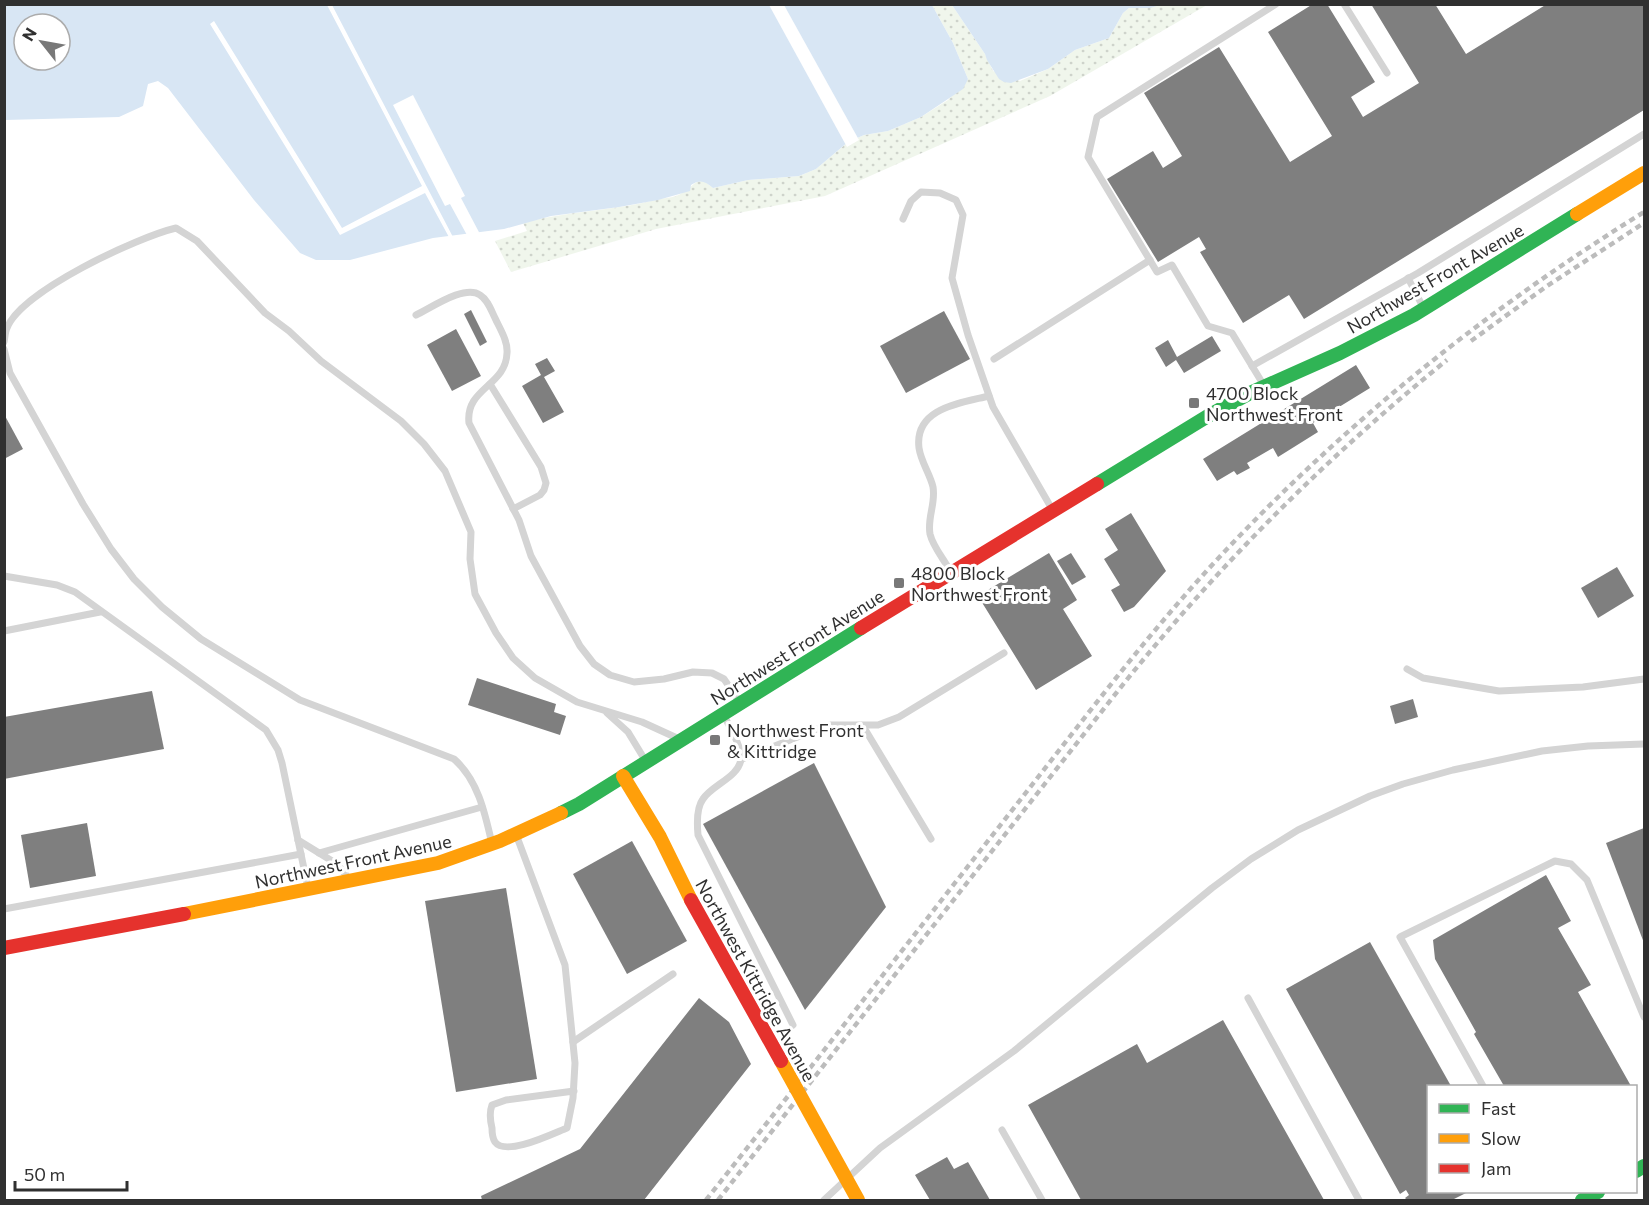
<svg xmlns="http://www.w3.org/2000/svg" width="1649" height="1205" font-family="Commissioner,sans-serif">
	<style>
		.grass { fill: url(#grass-dots) }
		.water { fill: #d8e6f4; fill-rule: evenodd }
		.pier { fill: #fff }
		.building { fill: #7f7f7f }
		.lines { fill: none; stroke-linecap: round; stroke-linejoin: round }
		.lane { stroke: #d4d4d4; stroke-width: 7 }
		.fast { stroke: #30b455; stroke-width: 14 }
		.slow { stroke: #ff9f0a; stroke-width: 14 }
		.jam { stroke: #e5322d; stroke-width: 14 }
		.rail { stroke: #bcbcbc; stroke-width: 4.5; stroke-dasharray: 6 4.5; stroke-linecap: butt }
		.slow-bridge { stroke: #ff9f0a; stroke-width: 14 }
		.jam-bridge { stroke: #e5322d; stroke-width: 14 }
		.poi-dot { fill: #787878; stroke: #fff; stroke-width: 2 }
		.labels { text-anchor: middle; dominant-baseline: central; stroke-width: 6; stroke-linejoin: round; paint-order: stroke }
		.street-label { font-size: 18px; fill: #303030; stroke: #fff }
		.poi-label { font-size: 18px; fill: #303030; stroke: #fff; text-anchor: start }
	</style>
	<defs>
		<pattern id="grass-dots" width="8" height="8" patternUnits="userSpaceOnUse" patternTransform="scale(1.5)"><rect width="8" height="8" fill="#f0f6ec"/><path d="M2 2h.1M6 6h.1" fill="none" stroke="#ced3cb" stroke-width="1.8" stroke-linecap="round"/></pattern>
	</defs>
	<rect width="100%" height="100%" fill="#fff"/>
	<!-- grass -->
	<path class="grass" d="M1160 4 1207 5 1050 96 825 196 656 229 511 272 495 241 527 231 523 223 534 220C575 211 618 210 659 199 666 198 677 197 682 193 696 186 696 173 713 188L748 180 799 176 816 169 848 142 864 135 888 131 921 117 948 100 968 79 953 43 932 5H952L985 54 993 71 1020 81 1048 69 1075 50 1109 38 1123 13 1129 8Z"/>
	<!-- water -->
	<g class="water">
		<path d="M4 5H932L953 43 968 79 963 89 921 117 888 131 864 135 848 142 816 169 799 176 748 180 713 188C705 181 700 179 691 185L690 191 658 200 619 207 551 216 504 229 433 238 350 260H316L300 253 254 200 168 88 158 81 148 84 143 106 119 117 5 120ZM24 24H60V60H24Z"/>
		<path d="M952 5H1160L1150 8H1129L1123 13 1109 38 1075 50 1048 69 1011 83 1004 82 999 79 987 60 985 54Z"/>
	</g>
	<!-- pier -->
	<g class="pier">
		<path d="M327 5H332L454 239H450L425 193 340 235 210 24 214 21 342 228 422 186Z"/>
		<path d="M769 5H784L859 140 847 147Z"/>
		<path d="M413 95 465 196 461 198 481 236 468 237 450 204 445 206 393 105Z"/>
	</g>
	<!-- building -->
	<g class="building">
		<path d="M1313 4H1327L1375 82 1351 97 1363 117 1419 83 1371 4H1435L1466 54 1547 4H1644V110L1304 319 1289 295 1243 323 1200 252 1206 249 1199 237 1158 262 1107 179 1153 151 1163 168 1182 156 1144 93 1219 47 1290 162 1332 136 1268 32Z"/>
		<path d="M471 310 487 342 480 346 464 314Z"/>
		<path d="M944 311 970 359 906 393 880 346Z"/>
		<path d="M456 329 481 376 452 391 427 345Z"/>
		<path d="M1212 336 1221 351 1184 373 1176 360 1166 367 1155 348 1168 340 1177 357Z"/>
		<path d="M547 358 555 371 544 377 564 412 543 423 522 386 541 375 535 364Z"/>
		<path d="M1356 365 1370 388 1313 423 1318 432 1278 457 1273 448 1247 463 1250 468 1237 475 1234 471 1217 481 1203 459Z"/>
		<path d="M4 414 23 449 4 459Z"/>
		<path d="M1131 513 1166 571 1134 607 1124 612 1111 590 1120 585 1104 559 1118 550 1105 529Z"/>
		<path d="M1049 553 1077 600 1063 609 1092 656 1036 690 978 596Z"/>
		<path d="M1071 553 1086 577 1072 585 1057 561Z"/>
		<path d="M1617 567 1634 596 1598 618 1581 588Z"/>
		<path d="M477 678 556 704 554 712 566 716 560 735 468 705Z"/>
		<path d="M152 691 164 749 4 779V717Z"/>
		<path d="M1413 699 1418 717 1395 724 1390 706Z"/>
		<path d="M814 763 886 907 805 1010 703 824Z"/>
		<path d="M87 823 96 876 30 888 21 835Z"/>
		<path d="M1644 828V943L1606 843Z"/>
		<path d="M632 841 687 941 627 974 573 874Z"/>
		<path d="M1546 875 1571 921 1558 928 1591 985 1578 992 1631 1086H1504L1474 1034 1476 1032 1435 959 1433 940Z"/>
		<path d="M506 888 537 1079 456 1092 425 901Z"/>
		<path d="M1370 942 1451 1086H1428V1192H1468L1452 1200H1407L1405 1198 1409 1195 1406 1190 1400 1194 1286 989Z"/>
		<path d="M699 998 729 1022 751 1064 644 1200H482L481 1196 580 1149Z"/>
		<path d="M1223 1020 1324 1200H1081L1028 1105 1137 1044 1147 1063Z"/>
		<path d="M947 1157 954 1169 968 1162 990 1200H930L915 1175Z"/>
	</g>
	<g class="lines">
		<!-- lane -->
		<g class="lane">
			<path d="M1344 4 1387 73"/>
			<path d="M903 219 911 201 921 192 940 193 956 200 963 215 952 278 968 335 993 407 1052 509"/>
			<path d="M1408 278 1423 307"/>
			<path d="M416 315C431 308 465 284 480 295 488 300 491 310 495 318 500 329 508 341 507 353 506 386 465 388 469 423L519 520 531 556 580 646 594 664 610 675 634 682 664 679 693 672 712 673 724 679 739 701"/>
			<path d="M4 342C5 338 5 332 7 328 21 291 138 237 176 228L197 241 265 313 289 331 321 361 401 421 424 444 445 471 471 532 470 559 475 594 496 633 513 658 535 678 577 702 642 722 677 738"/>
			<path d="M4 349 10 373 83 504 111 549 134 579 162 607 201 639 300 700 454 759C478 780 485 813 492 844"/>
			<path d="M994 359 1150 260"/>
			<path d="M1252 366 1418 273 1644 134"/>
			<path d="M490 384 541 467 546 483 544 490 540 495 513 509"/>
			<path d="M1263 384 1232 333 1208 326 1172 265 1157 272 1088 157 1097 117 1276 4"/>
			<path d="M950 571C944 559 933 547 930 534 927 518 936 503 933 487 930 474 921 462 919 448 914 408 961 403 989 396"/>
			<path d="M4 576 57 585 75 592 266 730 278 750 282 763 308 888"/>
			<path d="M4 631 100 612"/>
			<path d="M1407 669 1423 678 1499 691 1583 687 1644 679"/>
			<path d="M607 713 628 732 645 760"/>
			<path d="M724 716C729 725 743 749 741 759 739 777 712 785 703 799 696 808 697 824 698 835L793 1025"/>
			<path d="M863 726 931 839"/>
			<path d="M742 759 828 725H878L899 717 1004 653"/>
			<path d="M517 837 565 965 575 1063 573 1098 567 1128C554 1133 506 1157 495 1142 493 1139 492 1132 492 1128 490 1120 489 1113 492 1105L506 1100 574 1091"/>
			<path d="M298 840 337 864 350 880"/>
			<path d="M319 853 482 807"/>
			<path d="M4 909 301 854"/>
			<path d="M1248 998 1359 1200"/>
			<path d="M573 1042 673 974"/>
			<path d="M1483 1086 1400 937 1555 861 1571 864 1587 880 1644 1017"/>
			<path d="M1002 1130 1042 1200"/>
			<path d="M824 1200 880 1148 1014 1051 1212 888 1251 859 1298 830 1370 796 1403 784 1453 770 1542 751 1588 746 1644 744"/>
		</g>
		<!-- fast -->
		<g class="fast">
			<path d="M1097 484 1208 416 1250 393 1340 353 1414 315 1577 214"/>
			<path d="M561 813 579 804 861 628"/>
			<path d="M1636 1171 1644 1166"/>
			<path d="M1582 1200 1598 1192"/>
		</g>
		<!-- slow -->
		<g class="slow">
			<path d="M1577 214 1644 173"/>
			<path d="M623 776 660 837 691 900"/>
			<path d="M184 914 438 863 500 841 561 813"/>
		</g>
		<!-- jam -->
		<g class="jam">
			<path d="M861 628 1097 484"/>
			<path d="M4 948 184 914"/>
		</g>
		<!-- rail -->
		<g class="rail">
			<path d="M1471 341 1547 286 1644 223"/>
			<path d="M706 1200C810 1069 913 936 1017 804 1085 718 1151 629 1227 549 1351 418 1491 307 1644 212"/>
			<path d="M718 1200 1113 697C1212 572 1323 460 1447 360"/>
		</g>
		<!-- slow-bridge -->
		<path class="slow-bridge" d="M781 1061 858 1200"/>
		<!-- jam-bridge -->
		<path class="jam-bridge" d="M691 900 781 1061"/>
	</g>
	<!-- markers -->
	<g class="poi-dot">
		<rect x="1188" y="397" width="12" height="12" rx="3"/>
		<rect x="893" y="577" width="12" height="12" rx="3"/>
		<rect x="709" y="734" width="12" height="12" rx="3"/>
	</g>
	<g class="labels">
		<!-- street labels -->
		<g class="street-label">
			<text transform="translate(1435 278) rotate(-30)">Northwest Front Avenue</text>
			<text transform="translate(797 647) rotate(-32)">Northwest Front Avenue</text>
			<text transform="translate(353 861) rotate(-12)">Northwest Front Avenue</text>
			<text transform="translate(756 980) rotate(61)">Northwest Kittridge Avenue</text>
		</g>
		<!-- poi labels -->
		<g class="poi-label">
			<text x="1206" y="393">4700 Block<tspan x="1206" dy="21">Northwest Front</tspan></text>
			<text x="911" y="573">4800 Block<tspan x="911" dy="21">Northwest Front</tspan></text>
			<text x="727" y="730">Northwest Front<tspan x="727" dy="21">&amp; Kittridge</tspan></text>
		</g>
	</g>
	<!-- border -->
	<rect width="1649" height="1205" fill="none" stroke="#303030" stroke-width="12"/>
	<!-- legend -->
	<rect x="1427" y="1085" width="210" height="108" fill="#ffffff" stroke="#acacac" stroke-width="1.5"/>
	<rect x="1439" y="1104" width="30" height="9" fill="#30b455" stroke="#acacac" stroke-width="1.5"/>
	<text x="1481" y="1115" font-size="18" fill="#303030">Fast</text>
	<rect x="1439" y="1134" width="30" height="9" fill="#ff9f0a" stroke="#acacac" stroke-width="1.5"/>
	<text x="1481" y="1145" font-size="18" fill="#303030">Slow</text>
	<rect x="1439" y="1164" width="30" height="9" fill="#e5322d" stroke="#acacac" stroke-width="1.5"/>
	<text x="1481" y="1175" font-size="18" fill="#303030">Jam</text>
	<!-- north arrow -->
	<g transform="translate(42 42) rotate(301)"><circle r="28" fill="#ffffff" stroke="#acacac" stroke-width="1.5"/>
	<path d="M0-4.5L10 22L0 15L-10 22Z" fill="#787878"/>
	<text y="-9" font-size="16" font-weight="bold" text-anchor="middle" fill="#303030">N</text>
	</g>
	<!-- scale -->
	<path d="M15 1181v9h112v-9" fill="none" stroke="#303030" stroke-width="3"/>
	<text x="24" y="1181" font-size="18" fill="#303030" stroke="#ffffff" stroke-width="4.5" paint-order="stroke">50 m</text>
</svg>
